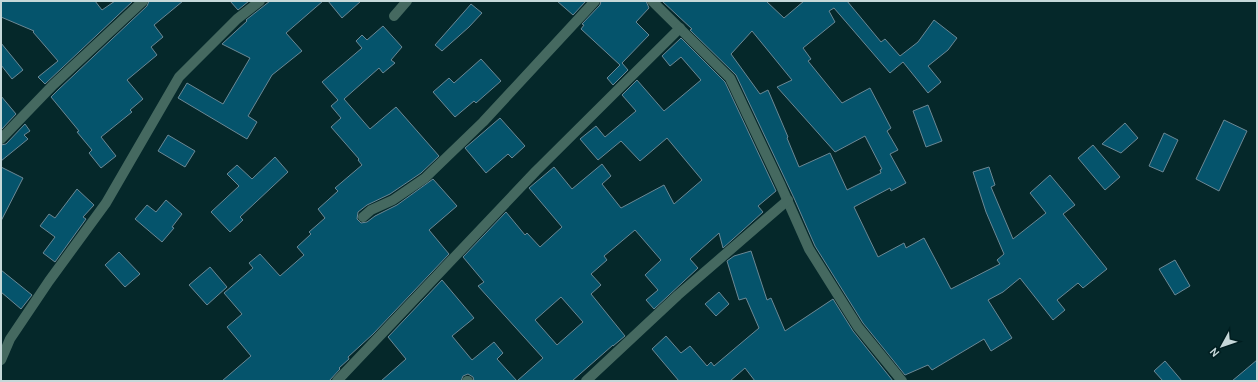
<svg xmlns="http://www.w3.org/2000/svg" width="1258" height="382" font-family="Cabin,sans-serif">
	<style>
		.building { fill: #05546c; stroke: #6b8895; fill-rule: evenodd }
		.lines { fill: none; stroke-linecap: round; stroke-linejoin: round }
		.minor { stroke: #456960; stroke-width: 10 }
	</style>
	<rect width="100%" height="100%" fill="#05282a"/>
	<!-- building -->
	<g class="building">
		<path d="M1 1H95L102 10 115 1H133L45 84 38 77 58 61 33 32 34 31 1 17Z"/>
		<path d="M149 1H183L154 25 163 37 151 47 157 55 127 80 143 99 130 110 132 112 101 137 116 156 101 168 89 153 92 150 77 132 79 131 51 97 58 90 147 6Z"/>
		<path d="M230 1H249L238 10Z"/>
		<path d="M270 1H323L286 33 302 51 272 75 248 116 257 122 247 139 178 98 187 83 223 104 250 58 222 44 247 21 246 20Z"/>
		<path d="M328 1H361L342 18Z"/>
		<path d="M557 1H586L573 15Z"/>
		<path d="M601 1H646L649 8 636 22 649 35 622 63 628 70 613 85 607 78 620 65 581 29 584 25 582 24 600 5Z"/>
		<path d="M662 1H766L784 18 804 1H847L881 42 885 39 900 56 918 42 934 20 957 38 948 50 928 66 941 82 928 93 903 62 890 73 834 8 829 11 835 22 803 48 811 59 808 61 842 103 870 88 891 128 887 131 898 150 890 154 906 183 891 191 890 188 854 207 878 257 904 243 906 248 924 238 951 289 1000 264 997 260 1004 254 986 212 973 172 989 167 995 185 991 187 1013 239 1046 213 1030 193 1050 175 1075 205 1063 214 1107 269 1083 288 1078 283 1057 300 1065 310 1053 320 1020 278 1003 292 988 300 1012 338 991 351 984 339 932 370 928 365 905 375 863 323 815 246 794 198 736 75 690 30 692 29ZM752 31 792 80 777 87 835 152 865 136 882 169 880 170 881 173 847 190 830 153 799 167 787 138 788 137 768 90 760 94 731 54Z"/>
		<path d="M471 4 482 13 469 27 442 51 435 45Z"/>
		<path d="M383 26 402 47 391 60 395 63 383 73 379 68 344 99 370 129 396 107 439 156 421 173 390 194 367 205 358 212 357 219 361 223 367 222 375 216 397 205 433 179 457 206 429 230 449 254 373 334 348 357 349 359 339 368 340 369 329 381H222L251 356 227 327 242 314 224 293 253 268 249 263 260 254 280 276 304 255 297 247 311 234 309 232 325 218 318 209 338 191 335 188 362 165 358 160 359 159 331 127 341 118 331 106 338 100 322 82 362 48 356 41 362 35 367 40Z"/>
		<path d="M681 38 725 82 776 191 758 206 763 212 723 248 719 233 690 259 698 268 654 309 646 300 658 290 645 275 661 260 635 230 604 256 607 260 591 274 601 285 591 294 625 336 613 346V345L572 381H474L473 377 468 374 463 376 461 381H381L406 359 388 337 442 280 474 318 452 336 472 360 494 342 503 353 497 359 517 381 543 358 478 286 484 282 463 257 506 212 525 235 527 233 540 247 562 227 529 188 554 167 572 189 602 164 611 176 602 184 621 208 664 185 674 204 702 180 667 138 640 161 621 141 598 160 580 139 596 126 605 137 636 111 622 95 637 80 664 111 701 80 681 57 670 66 662 56ZM561 297 583 322 557 345 535 320Z"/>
		<path d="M1 43 23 70 12 79 1 65Z"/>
		<path d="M481 59 501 81 476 103 474 101 455 117 433 92 449 78 454 83Z"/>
		<path d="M1 96 16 114 1 130Z"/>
		<path d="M928 105 942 141 926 147 913 111Z"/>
		<path d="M500 118 525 146 512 158 508 154 486 173 465 148Z"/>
		<path d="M1224 120 1247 131 1219 191 1196 179Z"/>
		<path d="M1125 123 1138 138 1121 153 1102 144Z"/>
		<path d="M25 124 30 131 24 135 28 139 1 161V145L6 144Z"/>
		<path d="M1164 133 1178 140 1163 172 1149 166Z"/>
		<path d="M168 135 195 151 185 167 158 151Z"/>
		<path d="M1093 145 1120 177 1105 190 1078 158Z"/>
		<path d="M275 157 288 172 240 217 243 220 230 232 211 212 239 186 227 174 237 165 252 179Z"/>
		<path d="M1 167 23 178 1 221Z"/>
		<path d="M77 189 94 205 83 217 86 219 55 262 43 253 55 237 40 226 49 214 55 218Z"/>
		<path d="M166 200 182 214 172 227 174 228 162 242 135 219 147 205 156 212Z"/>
		<path d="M751 251 767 300 771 298 785 331 833 299 853 331 893 381H755L745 368 730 381H679L652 349 666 336 681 353 690 346 707 366 711 362 714 366 759 328 746 298 739 300 727 261 734 256Z"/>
		<path d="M119 252 140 274 125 287 105 265Z"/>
		<path d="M1175 260 1190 286 1175 295 1159 269Z"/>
		<path d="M210 267 227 287 207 305 189 285Z"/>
		<path d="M1 270 32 295 21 309 1 292Z"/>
		<path d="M719 292 729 304 716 316 705 304Z"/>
		<path d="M1257 360V381H1232Z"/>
		<path d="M1165 361 1182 381H1163L1154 371Z"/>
	</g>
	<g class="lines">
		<!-- minor -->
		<g class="minor">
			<path d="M652 1 730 78 781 186 809 249 858 327 902 381"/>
			<path d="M394 16 407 1"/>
			<path d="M1 139 53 85 143 1"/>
			<path d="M363 217 371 210 393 200 425 178 483 122 595 1"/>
			<path d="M1 360 10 339 49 281 106 203 179 77 237 19 260 1"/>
			<path d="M337 381 536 171 680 28"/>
			<path d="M467 381H468"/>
			<path d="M586 381 678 295 788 200"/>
		</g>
	</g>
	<!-- border -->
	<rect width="1258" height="382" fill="none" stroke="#c6d8d9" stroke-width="4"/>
	<!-- north arrow -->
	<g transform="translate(1222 346) rotate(230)" stroke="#001e20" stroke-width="3" paint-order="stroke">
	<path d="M0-3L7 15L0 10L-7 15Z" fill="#c6d8d9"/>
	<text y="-6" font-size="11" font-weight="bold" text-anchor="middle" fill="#c6d8d9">N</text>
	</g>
</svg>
